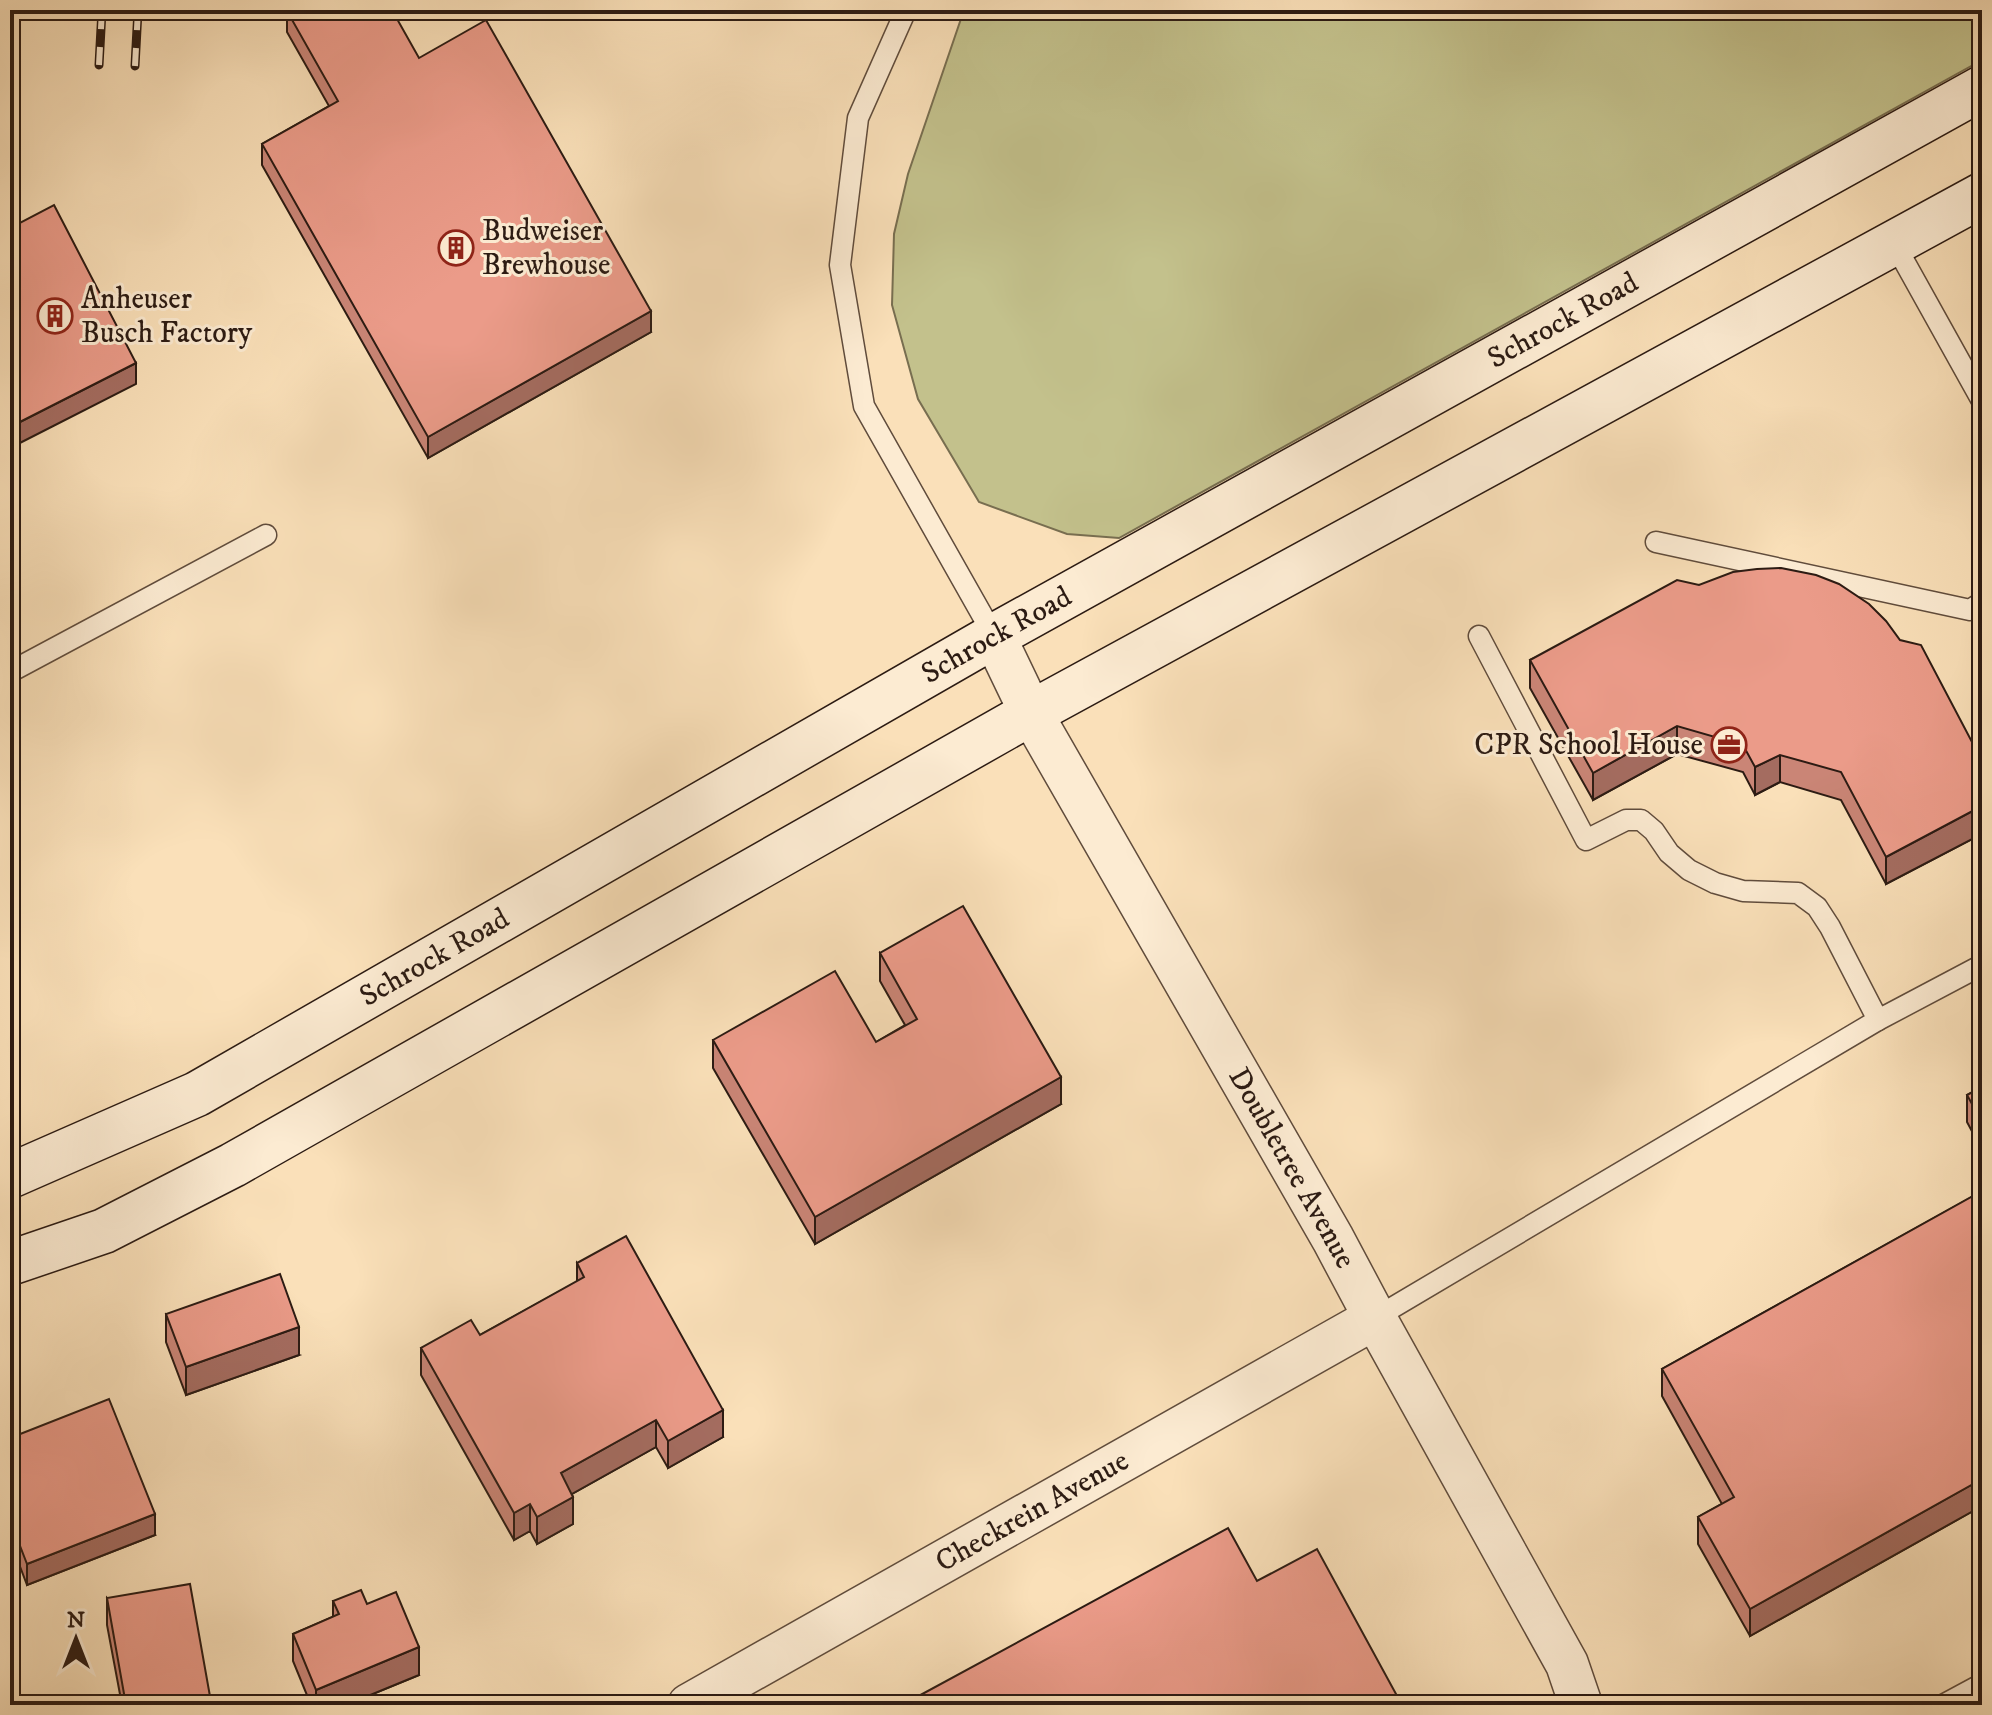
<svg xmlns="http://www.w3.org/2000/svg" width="1992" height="1715" font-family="'IM FELL DW Pica',serif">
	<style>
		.green { fill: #c3c18c; stroke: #786e50; stroke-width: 2 }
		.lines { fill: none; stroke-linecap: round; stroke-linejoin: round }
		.service-casing { stroke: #604c3c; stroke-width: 23 }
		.minor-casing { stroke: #604c3c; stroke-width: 45 }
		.secondary-casing { stroke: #2c1b13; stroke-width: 47 }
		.service { stroke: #fcebd2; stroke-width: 20 }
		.minor { stroke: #fcebd2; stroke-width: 42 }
		.secondary { stroke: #fcebd2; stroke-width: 44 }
		.rail-casing { stroke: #2c1b13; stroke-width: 9 }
		.rail { stroke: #fcebd2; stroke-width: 6; stroke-dasharray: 18; stroke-linecap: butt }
		.wall { fill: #ca8576; stroke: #2c1b13; stroke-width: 2 }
		.shaded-wall { fill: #a46c60; stroke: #2c1b13; stroke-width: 2 }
		.building { fill: #eb9b89; stroke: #2c1b13; stroke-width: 2 }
		.labels { text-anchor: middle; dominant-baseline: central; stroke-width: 6; stroke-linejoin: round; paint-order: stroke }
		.poi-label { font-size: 30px; fill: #2c1b13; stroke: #fcebd2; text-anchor: start }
		.street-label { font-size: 30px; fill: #2c1b13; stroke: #fcebd2 }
	</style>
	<rect width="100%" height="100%" fill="#fae0b9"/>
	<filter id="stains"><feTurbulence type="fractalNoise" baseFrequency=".0025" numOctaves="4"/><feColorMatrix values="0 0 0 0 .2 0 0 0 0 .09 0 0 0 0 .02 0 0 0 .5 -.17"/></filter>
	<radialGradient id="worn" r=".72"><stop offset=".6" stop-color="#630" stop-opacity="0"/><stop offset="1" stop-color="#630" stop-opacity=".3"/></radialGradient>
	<!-- green -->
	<path class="green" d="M964 10H1982V60L1119 538 1067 534 979 502 918 399 892 305 894 234 908 174Z"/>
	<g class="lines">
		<defs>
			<g id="service">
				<path d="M906 10 858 118 840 265 864 406 994 636"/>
				<path d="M1894 243 1982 401"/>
				<path d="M1656 542 1970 610 1982 602"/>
				<path d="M1479 636 1586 840 1626 820H1641L1654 831 1669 853 1689 870 1715 883 1743 891 1798 893 1817 907 1830 927 1878 1020 1982 965"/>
				<path d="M10 672 266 535"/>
				<path d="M1375 1318 1878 1020"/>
				<path d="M1943 1705 1982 1684"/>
			</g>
			<g id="minor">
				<path id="s1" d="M994 636 1031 713 1333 1239 1375 1318 1567 1664 1581 1705"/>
				<path id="s2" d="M689 1705 1375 1318"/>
			</g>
			<g id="secondary">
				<path id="s3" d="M10 1176 197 1094 994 636 1982 88"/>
				<path d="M10 1263 104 1231 233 1165 1031 713 1982 195"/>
			</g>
		</defs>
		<!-- service casing -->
		<use href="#service" class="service-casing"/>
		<!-- minor casing -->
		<use href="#minor" class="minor-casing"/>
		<!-- secondary casing -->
		<use href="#secondary" class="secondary-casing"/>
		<!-- service -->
		<use href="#service" class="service"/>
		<!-- minor -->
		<use href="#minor" class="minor"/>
		<!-- secondary -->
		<use href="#secondary" class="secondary"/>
		<defs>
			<g id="rail">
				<path d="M99 65 102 10"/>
				<path d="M135 66 138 10"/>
			</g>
		</defs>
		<!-- rail casing -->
		<use href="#rail" class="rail-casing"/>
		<!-- rail -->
		<use href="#rail" class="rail"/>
	</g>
	<!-- wall -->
	<g class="wall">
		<path d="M287 11 419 58 651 332 428 458 262 165V144L329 106 287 32Z"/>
		<path d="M1699 585 1982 761V834L1886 884 1841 800 1780 782 1755 795 1743 772 1677 754 1593 800 1530 688V660Z"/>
		<path d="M880 953 1061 1104 815 1244 713 1068V1040L876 1042 905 1025 880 981Z"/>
		<path d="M1982 1087V1150L1967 1122V1095Z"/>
		<path d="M1982 1171V1506L1750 1636 1698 1544V1517L1722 1504 1662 1396V1369L1979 1193V1173Z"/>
		<path d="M577 1263 723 1437 668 1468 656 1447 572 1494 573 1524 537 1544 530 1531 514 1540 421 1375V1348L480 1335 577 1282Z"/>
		<path d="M166 1314 299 1355 186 1395 166 1342Z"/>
		<path d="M10 1438 155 1535 27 1585 10 1540Z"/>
		<path d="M107 1598 211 1702V1705H122L107 1625Z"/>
		<path d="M333 1601 367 1604 419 1675 346 1705H311L293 1661V1634L333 1617Z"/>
	</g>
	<!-- shaded-wall -->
	<g class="shaded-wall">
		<path d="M651 311V332L428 458V437Z"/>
		<path d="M136 363V384L10 448V427Z"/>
		<path d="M1677 726V754L1593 800V773Z"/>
		<path d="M1780 755V782L1755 795V767Z"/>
		<path d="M1982 806V834L1886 884V857Z"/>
		<path d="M1061 1077V1104L815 1244V1217Z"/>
		<path d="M299 1327V1355L186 1395V1367Z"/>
		<path d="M723 1410V1437L668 1468V1441Z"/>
		<path d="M656 1420V1447L561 1500V1473Z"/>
		<path d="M1982 1479V1506L1750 1636V1609Z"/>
		<path d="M573 1497V1524L537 1544V1517Z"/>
		<path d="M530 1504V1531L514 1540V1513Z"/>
		<path d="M155 1514V1535L27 1585V1564Z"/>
		<path d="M419 1647V1675L346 1705H316V1690Z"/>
	</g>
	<!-- building -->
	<g class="building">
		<path d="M289 10H392L419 58 486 20 651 311 428 437 262 144 338 101 287 11Z"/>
		<path d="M54 205 136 363 10 427V228Z"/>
		<path d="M1781 568 1816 575 1839 584 1869 604 1886 621 1900 640 1921 645 1982 761V806L1886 857 1841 772 1780 755 1755 767 1743 745 1677 726 1593 773 1530 660 1677 580 1699 585 1733 572 1757 569Z"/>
		<path d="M963 906 1061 1077 815 1217 713 1040 835 971 876 1042 917 1019 880 953Z"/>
		<path d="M1982 1087V1122L1967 1095Z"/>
		<path d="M1982 1191V1479L1750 1609 1698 1517 1734 1497 1662 1369Z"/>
		<path d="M626 1236 723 1410 668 1441 656 1420 561 1473 573 1497 537 1517 530 1504 514 1513 421 1348 471 1320 480 1335 584 1277 577 1263Z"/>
		<path d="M280 1274 299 1327 186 1367 166 1314Z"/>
		<path d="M109 1399 155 1514 27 1564 10 1520V1438Z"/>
		<path d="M1228 1528 1257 1581 1317 1549 1402 1705H902Z"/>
		<path d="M190 1584 211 1702 194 1705H126L107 1598Z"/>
		<path d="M361 1590 367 1604 396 1592 419 1647 316 1690 293 1634 339 1614 333 1601Z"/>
	</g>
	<!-- icons -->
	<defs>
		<symbol id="building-ring" viewBox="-11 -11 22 22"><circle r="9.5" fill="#fcebd2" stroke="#8f2418" stroke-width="1.5"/><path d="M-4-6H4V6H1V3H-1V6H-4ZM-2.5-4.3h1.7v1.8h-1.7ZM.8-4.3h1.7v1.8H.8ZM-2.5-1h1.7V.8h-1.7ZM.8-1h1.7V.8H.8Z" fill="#8f2418"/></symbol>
		<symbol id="office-ring" viewBox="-11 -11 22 22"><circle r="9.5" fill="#fcebd2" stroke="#8f2418" stroke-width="1.5"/><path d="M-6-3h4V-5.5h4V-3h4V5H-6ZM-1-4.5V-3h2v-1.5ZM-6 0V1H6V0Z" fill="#8f2418"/></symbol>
	</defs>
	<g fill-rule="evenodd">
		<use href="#building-ring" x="436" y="228" width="40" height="40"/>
		<use href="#building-ring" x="35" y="296" width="40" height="40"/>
		<use href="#office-ring" x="1709" y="725" width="40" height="40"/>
	</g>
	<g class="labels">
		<!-- poi labels -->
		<g class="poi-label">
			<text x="482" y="231">Budweiser<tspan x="482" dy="34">Brewhouse</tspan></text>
			<text x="81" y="299">Anheuser<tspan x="81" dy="34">Busch Factory</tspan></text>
			<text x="1703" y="745" text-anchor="end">CPR School House</text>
		</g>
		<!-- street labels -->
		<g class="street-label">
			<text stroke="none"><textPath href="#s3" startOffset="1774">Schrock Road</textPath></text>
			<text stroke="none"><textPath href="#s3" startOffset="1126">Schrock Road</textPath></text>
			<text stroke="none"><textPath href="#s3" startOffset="478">Schrock Road</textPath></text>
			<text stroke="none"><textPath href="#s1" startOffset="610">Doubletree Avenue</textPath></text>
			<text stroke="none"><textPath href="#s2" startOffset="394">Checkrein Avenue</textPath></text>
		</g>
	</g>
	<!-- margin -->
	<rect width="1992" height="1715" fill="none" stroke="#fae0b9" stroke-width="40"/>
	<rect x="12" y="12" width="1968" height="1691" fill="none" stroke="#2c1b13" stroke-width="4"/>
	<rect x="20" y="20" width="1952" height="1675" fill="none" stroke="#2c1b13" stroke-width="2"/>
	<!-- north arrow -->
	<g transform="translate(76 1639)" stroke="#fcebd2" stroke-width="6" paint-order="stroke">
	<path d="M0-6L14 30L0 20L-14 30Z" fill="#2c1b13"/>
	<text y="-12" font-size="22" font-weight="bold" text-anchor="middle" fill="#2c1b13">N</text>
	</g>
	<rect width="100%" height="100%" filter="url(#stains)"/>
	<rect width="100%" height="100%" fill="url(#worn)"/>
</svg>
